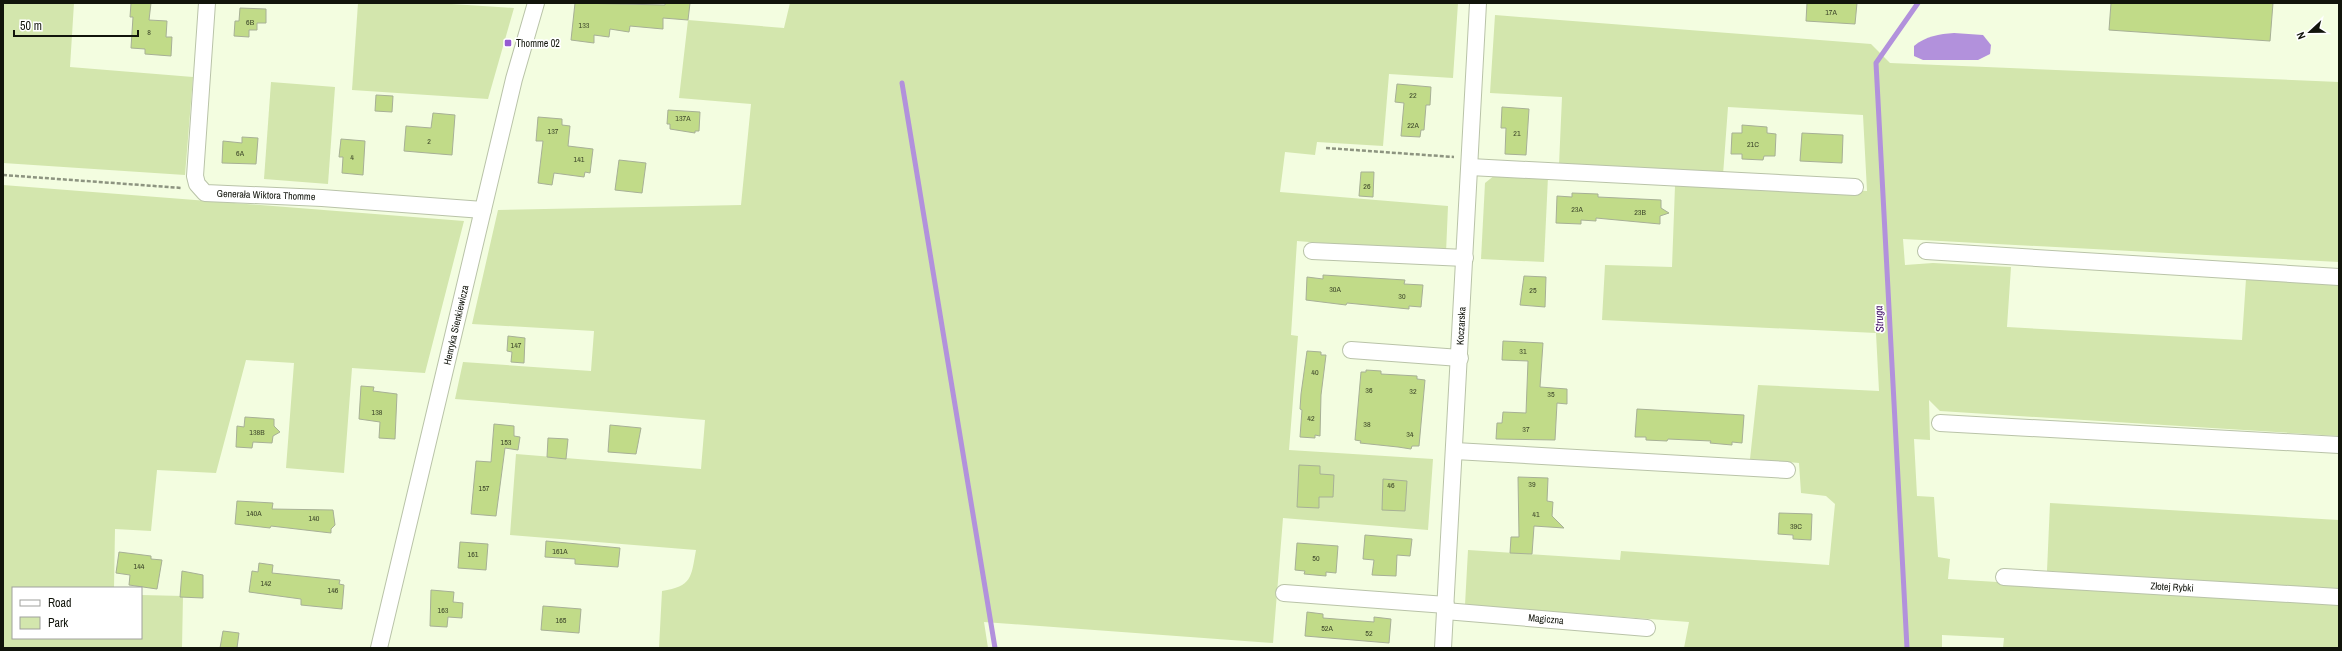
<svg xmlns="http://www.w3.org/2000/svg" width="2342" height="651" font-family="'Archivo Narrow',sans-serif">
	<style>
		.green { fill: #d3e6ad }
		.water { fill: #b291dc }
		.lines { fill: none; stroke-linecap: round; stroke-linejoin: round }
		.stream { stroke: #b291dc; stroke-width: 5 }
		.building { fill: #c1db88; stroke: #a7b096 }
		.minor-casing { stroke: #b9c3a8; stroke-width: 18 }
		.path { stroke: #8d9480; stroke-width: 2.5; stroke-dasharray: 4 2; stroke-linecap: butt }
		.minor { stroke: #fff; stroke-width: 16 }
		.poi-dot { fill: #955bd2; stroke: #fff; stroke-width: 1.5 }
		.labels { text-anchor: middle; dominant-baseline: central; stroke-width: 3.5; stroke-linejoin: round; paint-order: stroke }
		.number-label { font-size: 8px; fill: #3d462a }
		.poi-label { font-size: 10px; fill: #11140b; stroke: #fff; text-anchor: start }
		.street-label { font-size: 10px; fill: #11140b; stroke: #fff }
		.water-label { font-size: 11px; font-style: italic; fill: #3d0a64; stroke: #fff }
	</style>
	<rect width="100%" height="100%" fill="#f3fde0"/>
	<!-- green -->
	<g class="green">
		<path d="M3 3H74L70 67 193 77 185 175 3 163Z"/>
		<path d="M358 3H436L514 8 488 99 352 90Z"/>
		<path d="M790 3H1458L1453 78 1389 74 1383 146 1317 142 1315 155 1285 152 1280 192 1448 206 1446 253 1297 241 1291 335 1298 336 1289 450 1433 459 1428 530 1283 518 1273 643 984 622 988 648H659L662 591C692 586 691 578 696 550L510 535 516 454 701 469 705 420 455 399 463 362 591 371 594 331 472 324 498 210 741 205 751 104 679 98 688 20 784 28Z"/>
		<path d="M1495 15 1871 44 1890 63 2339 82V262L1903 239 1905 265 1933 263 2011 267 2007 327 2242 340 2246 279 2339 284V436L1940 411 1929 400 1930 440 1914 439 1917 496 1934 497 1938 557 1950 559 1948 579 2339 603V648H2003L2004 638 1942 635V648H1684L1689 622 1465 605 1468 550 1620 560 1621 551 1829 565 1835 504 1826 496 1801 493 1799 463 1750 459 1758 385 1879 391 1876 333 1602 320 1605 265 1672 267 1675 186 1747 184 1867 191 1863 115 1728 107 1723 175 1559 165 1562 97 1490 93Z"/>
		<path d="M271 82 335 87 328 184 264 179Z"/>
		<path d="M1495 175 1548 177 1544 262 1481 259 1485 183Z"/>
		<path d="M3 185 464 221 425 373 352 368 344 473 286 468 294 363 246 360 216 473 157 470 151 531 115 529 114 588H13V638H141V595L183 596 182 648H3Z"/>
		<path d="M2050 503 2339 520V590L2047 571Z"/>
	</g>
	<!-- water -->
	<path class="water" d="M1954 33 1983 35 1991 45 1990 54 1978 60H1923L1914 56V46C1926 36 1939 34 1954 33Z"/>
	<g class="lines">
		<!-- stream -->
		<g class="stream">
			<path d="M902 83 995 648"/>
			<path d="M1907 648 1876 63 1918 3"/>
		</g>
	</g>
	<!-- building -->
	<g class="building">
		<path d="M131 3H151L149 20 167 21 166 37H172L171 56 145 54V49L131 48 133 17H130Z"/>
		<path d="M575 3 665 5V3H690L688 20 663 18V29L630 26 629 32 610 29 609 37 594 35V43L571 40Z"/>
		<path d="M1807 3H1857L1855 24 1806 21Z"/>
		<path d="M2111 3H2273L2270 41 2109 30Z"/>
		<path d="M240 8 266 9V23H257V30H249V37L234 36 235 21H239Z"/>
		<path d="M1397 84 1431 87 1430 105H1426L1424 130H1421L1420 137 1401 136 1404 103 1395 102Z"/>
		<path d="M376 95 393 96 392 112 375 111Z"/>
		<path d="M1502 107 1529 109 1526 155 1505 154 1506 128H1501Z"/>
		<path d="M668 110 700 112 699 131H695V133L670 129V124H667Z"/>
		<path d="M433 113 455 115 452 155 404 151 406 126 431 128Z"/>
		<path d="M538 117 562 119V125L570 126 568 146 593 149 590 173 585 172 584 177 554 173 552 185 538 183 543 141H536Z"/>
		<path d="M1742 125 1767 127V133L1776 134 1775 156H1764L1763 160 1742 159V154H1731L1732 133H1742Z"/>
		<path d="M1802 133 1843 135 1842 163 1800 161Z"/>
		<path d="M242 137 258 138 256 164 222 163 223 141 242 143Z"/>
		<path d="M341 139 365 141 363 175 342 173 343 157H339Z"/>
		<path d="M619 160 646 163 642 193 615 190Z"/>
		<path d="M1361 172H1374L1373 197 1359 196Z"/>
		<path d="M1572 193 1598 194V197L1661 200V208L1669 213 1660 216V224L1596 218V221L1581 220V224L1556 223 1557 196 1572 197Z"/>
		<path d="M1323 275 1405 280 1404 284 1423 285 1421 307 1409 306V309L1347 303 1346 305 1306 300 1307 277 1323 279Z"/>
		<path d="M1524 276 1546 277 1545 307 1520 305Z"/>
		<path d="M508 336 525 338 524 363 511 362 512 352 507 351Z"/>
		<path d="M1503 341 1543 343 1540 387 1567 389V404L1557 403 1555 440 1496 439 1497 423H1502L1503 412 1526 413 1528 361 1502 360Z"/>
		<path d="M1307 351 1321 352V355H1326L1321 395 1320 436 1315 435V438L1300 437 1302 410 1300 409 1301 394Z"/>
		<path d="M1366 370 1381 371V374L1417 376V379L1425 380 1419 446H1412L1411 449 1398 447 1360 443 1361 441 1355 440 1361 372H1366Z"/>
		<path d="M361 386 374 387 373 391 397 394 395 439 379 438 380 422 359 419Z"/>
		<path d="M1637 409 1744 415 1742 443 1732 442V445L1710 443 1711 441 1668 439 1667 441 1646 440V437H1635Z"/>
		<path d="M245 417 274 419V426L280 432 273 436 272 443 253 442 252 448 236 447 237 426 244 427Z"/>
		<path d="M494 424 514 426V436L520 437 518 450 505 448 496 516 471 514 476 461 491 462Z"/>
		<path d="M610 425 641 428 636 454 608 452Z"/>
		<path d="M548 438 568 439 566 459 547 457Z"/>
		<path d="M1299 465 1320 466V474L1334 475 1333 497H1319V508L1297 507Z"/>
		<path d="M1518 477 1548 478 1547 501 1553 502 1552 516 1564 528 1534 526 1532 554 1510 553 1511 537H1519Z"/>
		<path d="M1383 479 1407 481 1405 511 1382 510Z"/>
		<path d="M237 501 273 503 272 509 333 510 335 525 331 529V533L271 526 270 528 235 524Z"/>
		<path d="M1779 513 1812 514 1811 540 1793 539V535L1778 534Z"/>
		<path d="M1365 535 1412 539 1410 556 1397 555 1396 576 1372 575 1374 560 1363 559Z"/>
		<path d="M546 541 620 548 618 567 575 564V559L545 557Z"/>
		<path d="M460 542 488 544 486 570 458 568Z"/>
		<path d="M1297 543 1338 546 1336 573 1326 572V576L1304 574 1305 571 1295 570Z"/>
		<path d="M119 552 151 556V559L162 560 157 589 129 585 130 575 116 573Z"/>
		<path d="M259 563 273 565 272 573 340 580 339 584 344 585 342 609 301 605V599L249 592 252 571 258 572Z"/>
		<path d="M182 571 203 575V598L180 597Z"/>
		<path d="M431 590 454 592 453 602 463 603 462 618 448 617 447 627 430 626Z"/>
		<path d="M543 606 581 609 579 633 541 630Z"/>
		<path d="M1307 612 1323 614V618L1374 622V617L1391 619 1389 643 1305 636Z"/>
		<path d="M223 631 239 633 237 648H220Z"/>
	</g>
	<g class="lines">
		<defs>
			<g id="minor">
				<path d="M207 3 195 176 197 184 205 193 322 198 483 210"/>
				<path d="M1470 167 1855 187"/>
				<path d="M1312 251 1465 258"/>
				<path d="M1926 251 2339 277"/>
				<path d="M1351 350 1460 358"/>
				<path d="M1940 423 2339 445"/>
				<path d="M1455 451 1787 470"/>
				<path d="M2004 577 2339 597"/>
				<path d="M1284 593 1446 605"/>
				<path d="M1445 611 1647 628"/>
				<path d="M379 648 514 79 536 3"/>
				<path d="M1443 648 1478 3"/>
			</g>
		</defs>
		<!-- minor casing -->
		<use href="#minor" class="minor-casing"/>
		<!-- path -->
		<g class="path">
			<path d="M1326 148 1454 157"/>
			<path d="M3 175 182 188"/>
		</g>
		<!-- minor -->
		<use href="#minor" class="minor"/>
	</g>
	<!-- markers -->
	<rect class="poi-dot" x="504" y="39" width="8" height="8" rx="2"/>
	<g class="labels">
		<!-- number labels -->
		<g class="number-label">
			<text x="1831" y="12">17A</text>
			<text x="250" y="22">6B</text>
			<text x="584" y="25">133</text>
			<text x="149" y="32">8</text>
			<text x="1413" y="95">22</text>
			<text x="683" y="118">137A</text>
			<text x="1413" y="125">22A</text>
			<text x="553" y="131">137</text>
			<text x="1517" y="133">21</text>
			<text x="429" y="141">2</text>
			<text x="1753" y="144">21C</text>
			<text x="240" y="153">6A</text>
			<text x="352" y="157">4</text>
			<text x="579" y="159">141</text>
			<text x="1367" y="186">26</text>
			<text x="1577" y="209">23A</text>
			<text x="1640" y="212">23B</text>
			<text x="1335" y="289">30A</text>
			<text x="1533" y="290">25</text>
			<text x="1402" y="296">30</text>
			<text x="516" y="345">147</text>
			<text x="1523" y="351">31</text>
			<text x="1315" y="372">40</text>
			<text x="1369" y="390">36</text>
			<text x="1413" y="391">32</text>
			<text x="1551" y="394">35</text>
			<text x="377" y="412">138</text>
			<text x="1311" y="418">42</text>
			<text x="1367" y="424">38</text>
			<text x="1526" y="429">37</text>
			<text x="257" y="432">138B</text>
			<text x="1410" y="434">34</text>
			<text x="506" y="442">153</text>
			<text x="1532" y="484">39</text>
			<text x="1391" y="485">46</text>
			<text x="484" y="488">157</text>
			<text x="254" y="513">140A</text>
			<text x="1536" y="514">41</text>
			<text x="314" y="518">140</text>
			<text x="1796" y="526">39C</text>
			<text x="560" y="551">161A</text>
			<text x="473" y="554">161</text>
			<text x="1316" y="558">50</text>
			<text x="139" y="566">144</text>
			<text x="266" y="583">142</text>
			<text x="333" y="590">146</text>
			<text x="443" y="610">163</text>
			<text x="561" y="620">165</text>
			<text x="1327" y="628">52A</text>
			<text x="1369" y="633">52</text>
		</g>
		<!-- poi labels -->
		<g class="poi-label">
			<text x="516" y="43">Thomme 02</text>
		</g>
		<!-- street labels -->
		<g class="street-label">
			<text transform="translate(266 195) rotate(2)">Generała Wiktora Thomme</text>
			<text transform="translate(456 325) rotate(-77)">Henryka Sienkiewicza</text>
			<text transform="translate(1461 326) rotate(-87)">Koczarska</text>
			<text transform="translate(2172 587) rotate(3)">Złotej Rybki</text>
			<text transform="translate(1546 619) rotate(5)">Magiczna</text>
		</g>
		<!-- water labels -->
		<g class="water-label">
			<text transform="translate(1879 319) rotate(-93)">Struga</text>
		</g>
	</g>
	<!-- border -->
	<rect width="2342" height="651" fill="none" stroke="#11140b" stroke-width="8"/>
	<!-- legend -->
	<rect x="12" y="587" width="130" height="52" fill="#ffffff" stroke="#a0a19d"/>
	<rect x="20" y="600" width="20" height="6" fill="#ffffff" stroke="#a0a19d"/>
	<text x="48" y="607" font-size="12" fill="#11140b">Road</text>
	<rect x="20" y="617" width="20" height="12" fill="#d3e6ad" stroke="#a0a19d"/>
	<text x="48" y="627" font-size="12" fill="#11140b">Park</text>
	<!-- north arrow -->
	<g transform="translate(2310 32) rotate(248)" stroke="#ffffff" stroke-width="3" paint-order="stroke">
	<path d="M0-3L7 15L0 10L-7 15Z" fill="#11140b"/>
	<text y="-6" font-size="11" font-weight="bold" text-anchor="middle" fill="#11140b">N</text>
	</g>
	<!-- scale -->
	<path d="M14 30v6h124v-6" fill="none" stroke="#11140b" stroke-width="2"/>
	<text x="20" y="30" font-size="12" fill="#11140b" stroke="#ffffff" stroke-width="3" paint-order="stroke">50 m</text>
</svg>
